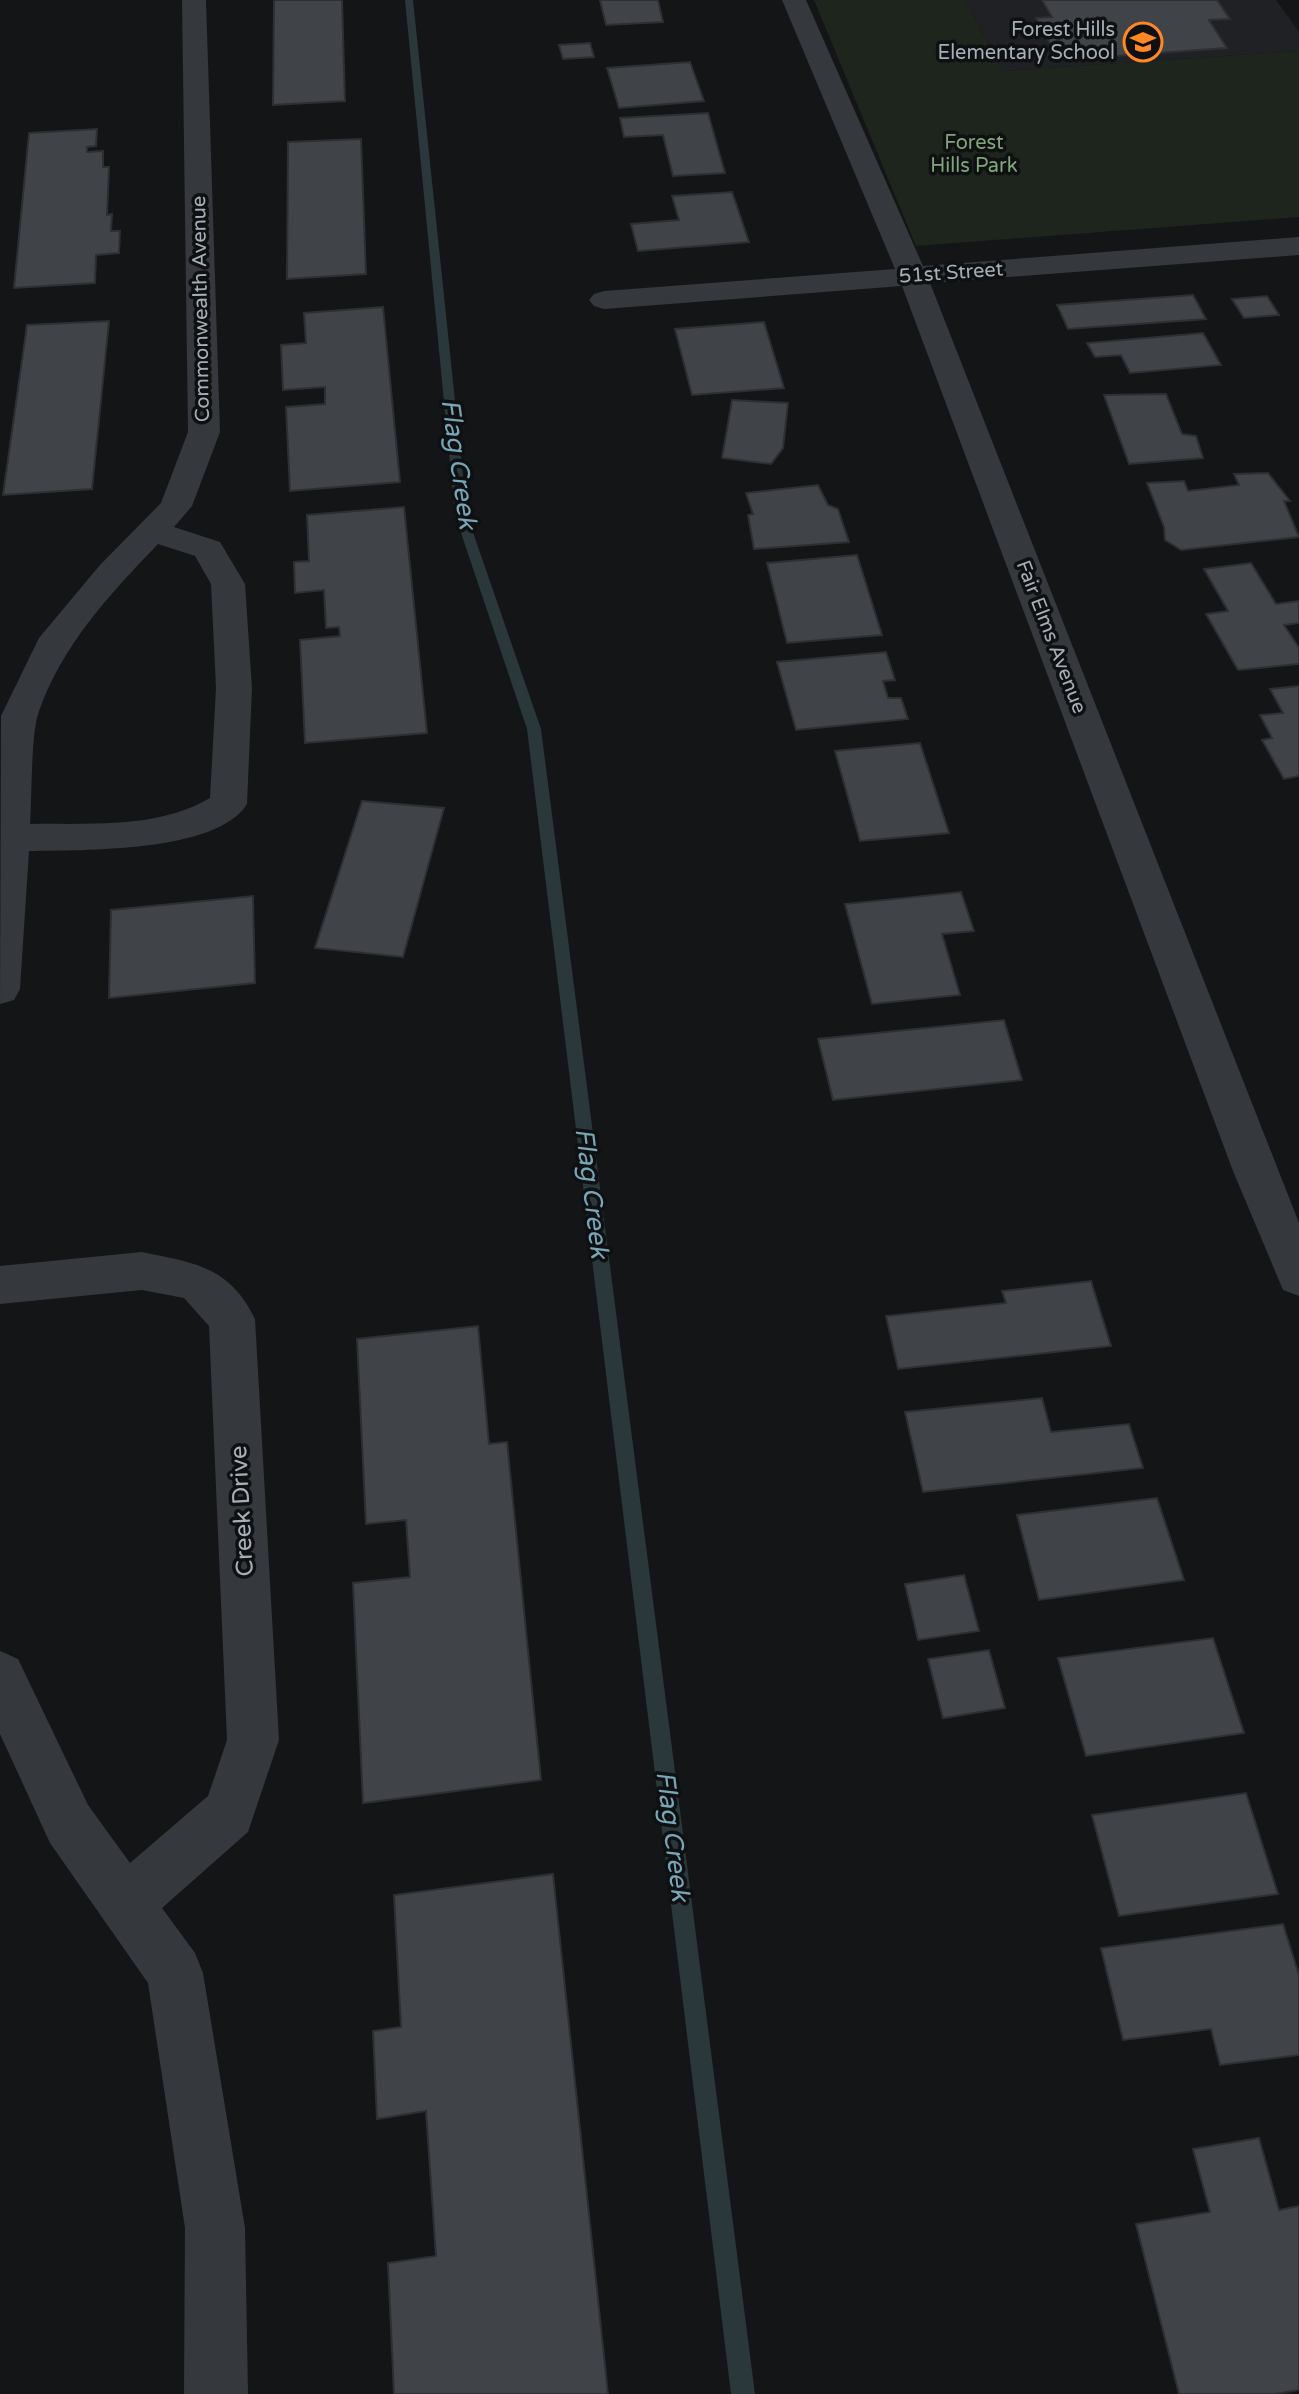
<svg xmlns="http://www.w3.org/2000/svg" width="1299" height="2394" font-family="'Varela Round',sans-serif">
	<style>
		.built { fill: #202124 }
		.green { fill: #1d251c }
		.lines { fill: none; stroke-linecap: round; stroke-linejoin: round }
		.stream { fill: #2a373b; fill-rule: evenodd }
		.building { fill: #404347; stroke: #2e2f33; stroke-width: 2 }
		.street { fill: #35383c; fill-rule: evenodd }
		.labels { text-anchor: middle; dominant-baseline: central; stroke-width: 7; stroke-linejoin: round; paint-order: stroke }
		.far-poi-label { font-size: 20px; fill: #a5afb8; stroke: #0f1012; text-anchor: end }
		.far-park-label { font-size: 20px; fill: #81a57a; stroke: #0f1012 }
		.far-street-label { font-size: 20px; fill: #a5afb8; stroke: #0f1012 }
		.street-label { font-size: 24px; fill: #a5afb8; stroke: #0f1012 }
		.water-label { font-size: 26px; font-style: italic; fill: #79a6b6; stroke: #0f1012 }
	</style>
	<rect width="100%" height="100%" fill="#141517"/>
	<!-- built -->
	<path class="built" d="M966 0H1276L1299 32V51L1002 71Z"/>
	<!-- green -->
	<path class="green" d="M814 0H966L1002 71 1299 51V217L916 246Z"/>
	<g class="lines">
		<!-- stream -->
		<path class="stream" d="M405 0H413L467 515 541 729 755 2394H731L527 729 455 515Z"/>
	</g>
	<!-- building -->
	<g class="building">
		<path d="M274 0H342L345 101 273 105Z"/>
		<path d="M600 0H658L663 22 606 25Z"/>
		<path d="M1042 0H1217L1230 19 1209 20 1227 48 1059 60 1036 18 1052 17Z"/>
		<path d="M590 43 594 57 563 59 559 45Z"/>
		<path d="M690 62 704 101 619 108 607 68Z"/>
		<path d="M708 113 725 173 673 176 663 135 624 137 620 118Z"/>
		<path d="M97 129 96 146 87 147V152L103 151V167H109L107 215 112 214 111 231H120L119 253 96 255 95 283 14 288 29 133Z"/>
		<path d="M361 139 366 274 287 279 288 142Z"/>
		<path d="M732 192 749 242 638 251 631 224 679 220 672 196Z"/>
		<path d="M1193 295 1206 319 1068 329 1057 305Z"/>
		<path d="M1267 296 1279 315 1244 318 1232 299Z"/>
		<path d="M383 307 400 482 290 491 286 407 325 404V387L283 390 281 345 306 343 304 313Z"/>
		<path d="M109 321 92 489 3 495 27 325Z"/>
		<path d="M764 322 784 388 692 395 675 329Z"/>
		<path d="M1203 333 1221 365 1130 373 1121 355 1095 357 1087 343Z"/>
		<path d="M1166 394 1182 434 1196 436 1203 458 1129 464 1104 395Z"/>
		<path d="M732 400 788 403 783 448 771 464 722 458Z"/>
		<path d="M1268 473 1290 501H1284L1299 537 1181 550 1165 540 1164 527 1147 483 1184 481 1188 491 1239 485 1234 474Z"/>
		<path d="M818 485 828 505 838 509 849 542 754 549 748 515 753 514 746 493Z"/>
		<path d="M404 507 427 733 305 743 300 640 340 636 339 627 326 628 324 590 295 593 294 562 309 561 307 515Z"/>
		<path d="M857 555 882 635 787 643 767 563Z"/>
		<path d="M1251 563 1276 604 1299 601V623L1284 625 1299 648V664L1238 670 1206 614 1228 611 1204 569Z"/>
		<path d="M886 652 895 680 883 681 888 698H901L908 719 796 730 777 662Z"/>
		<path d="M1299 686V776L1284 779 1262 740 1272 738 1260 715 1283 713 1270 689Z"/>
		<path d="M920 743 949 833 860 841 835 751Z"/>
		<path d="M362 801 444 808 403 957 315 948Z"/>
		<path d="M961 892 974 931 942 934 960 995 872 1004 845 904Z"/>
		<path d="M253 896 255 983 109 998 111 910Z"/>
		<path d="M1004 1020 1022 1080 833 1100 818 1039Z"/>
		<path d="M1091 1281 1111 1346 898 1369 886 1316 1006 1303 1002 1291Z"/>
		<path d="M478 1326 489 1444 507 1442 541 1780 363 1803 353 1583 410 1577 406 1520 366 1524 357 1339Z"/>
		<path d="M1042 1398 1051 1432 1129 1424 1143 1468 923 1492 905 1412Z"/>
		<path d="M1157 1498 1184 1580 1039 1600 1017 1515Z"/>
		<path d="M964 1575 979 1631 918 1640 905 1584Z"/>
		<path d="M1213 1638 1244 1733 1086 1756 1058 1658Z"/>
		<path d="M989 1650 1005 1708 943 1718 928 1659Z"/>
		<path d="M1246 1793 1278 1894 1119 1916 1092 1815Z"/>
		<path d="M553 1874 608 2394H394L388 2263 436 2256 426 2111 377 2119 373 2031 401 2027 394 1895Z"/>
		<path d="M1283 1924 1299 1975V2055L1220 2065 1211 2029 1123 2040 1101 1948Z"/>
		<path d="M1259 2138 1279 2210 1299 2206V2390L1275 2394H1179L1136 2224 1210 2212 1193 2149Z"/>
	</g>
	<g class="lines">
		<!-- street -->
		<g class="street">
			<path d="M182 0H206L220 432 192 506 174 527 220 542 245 584 252 688 247 804C217 853 81 850 29 851L20 989 14 1000 0 1004 1 716 39 638 100 565 161 503 188 432ZM158 544 195 556 211 584 216 688 210 798C157 829 90 823 30 824 32 797 31 736 38 714 61 646 110 594 158 544Z"/>
			<path d="M782 0H806L923 266 1299 237V255L930 283 1299 1223V1296L1283 1290 1233 1171 902 286 604 309 594 306 589 300 594 294 604 291 895 269Z"/>
			<path d="M142 1252C195 1263 229 1266 255 1319L279 1740 248 1832 162 1908 195 1953 203 1973 245 2228 248 2394H184L185 2228 148 1983 50 1843 0 1734V1651L18 1659 88 1805 130 1863 208 1796 227 1740 209 1326 184 1298 142 1290 0 1304V1266Z"/>
		</g>
	</g>
	<!-- icons -->
	<defs>
		<symbol id="school-ring" viewBox="-11 -11 22 22"><circle r="9.5" fill="#0f1012" stroke="#ff8724" stroke-width="1.5"/><path d="M0-5L7-2L0 1L-7-2ZM-4 1L0 2.5L4 1V4Q0 6-4 4Z" fill="#ff8724"/></symbol>
	</defs>
	<g fill-rule="evenodd">
		<use href="#school-ring" x="1121" y="20" width="44" height="44"/>
	</g>
	<g class="labels">
		<!-- far-poi labels -->
		<g class="far-poi-label">
			<text x="1115" y="30">Forest Hills<tspan x="1115" dy="23">Elementary School</tspan></text>
		</g>
		<!-- far-park labels -->
		<g class="far-park-label">
			<text x="974" y="143">Forest<tspan x="974" dy="23">Hills Park</tspan></text>
		</g>
		<!-- far-street labels -->
		<g class="far-street-label">
			<text transform="translate(951 273) rotate(-4)">51st Street</text>
			<text transform="translate(201 309) rotate(-91)">Commonwealth Avenue</text>
			<text transform="translate(1051 637) rotate(69)">Fair Elms Avenue</text>
		</g>
		<!-- street labels -->
		<g class="street-label">
			<text transform="translate(242 1511) rotate(-93)">Creek Drive</text>
		</g>
		<!-- water labels -->
		<g class="water-label">
			<text transform="translate(459 464) rotate(82)">Flag Creek</text>
			<text transform="translate(592 1193) rotate(83)">Flag Creek</text>
			<text transform="translate(673 1836) rotate(83)">Flag Creek</text>
		</g>
	</g>
</svg>
